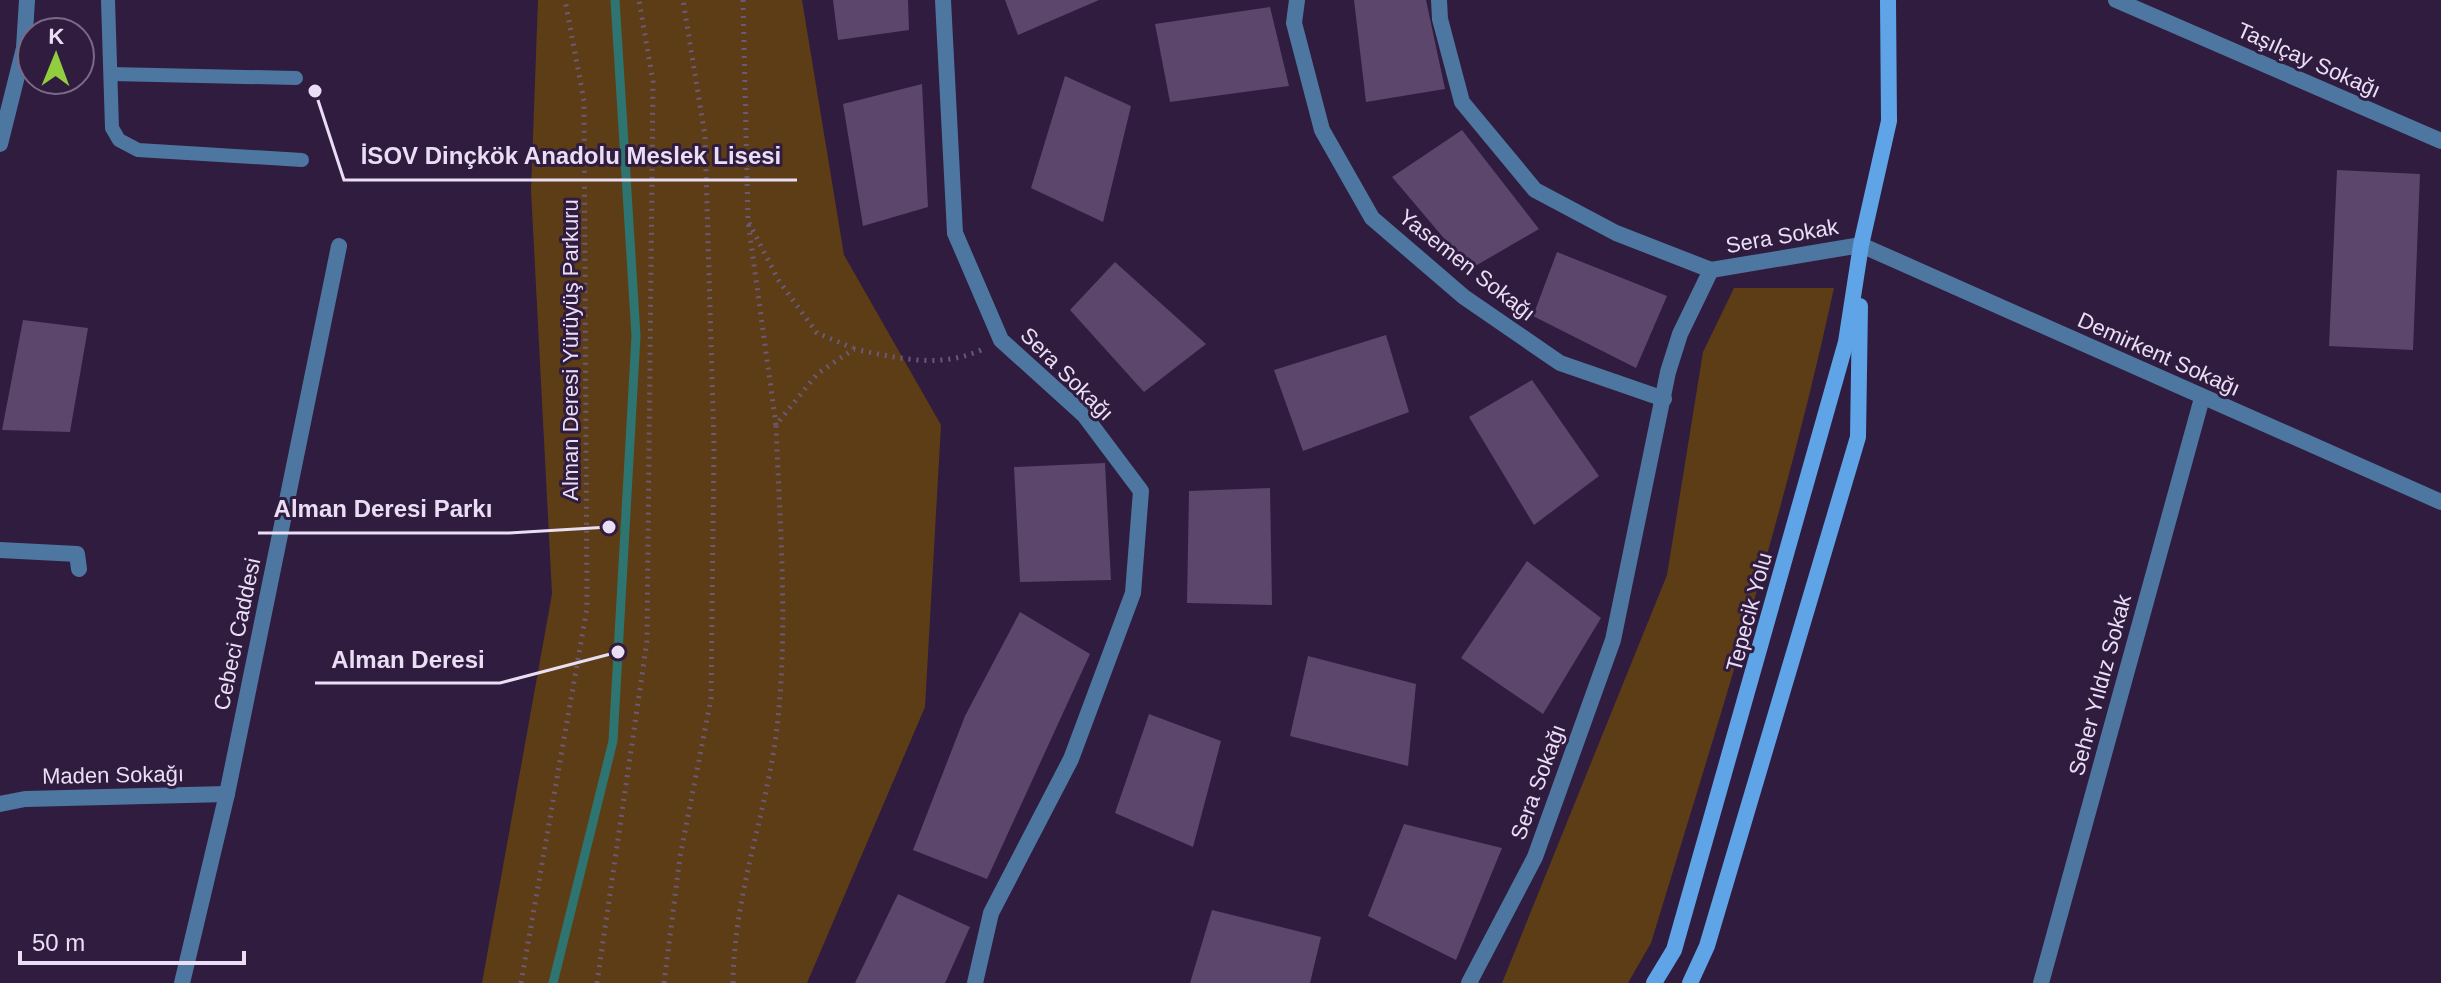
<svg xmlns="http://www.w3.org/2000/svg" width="2441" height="983" font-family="Arial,sans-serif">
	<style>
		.green { fill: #5d3d15 }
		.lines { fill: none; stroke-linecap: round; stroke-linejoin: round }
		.stream { stroke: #2e7571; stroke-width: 9 }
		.building { fill: #5c466c }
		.path { stroke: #6b5978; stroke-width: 5; stroke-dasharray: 2 6; stroke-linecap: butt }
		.lane { stroke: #4d77a0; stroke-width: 14 }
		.street { stroke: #4d77a0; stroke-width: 16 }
		.secondary { stroke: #5fa4e7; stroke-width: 16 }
		.labels { text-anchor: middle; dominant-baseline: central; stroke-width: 6; stroke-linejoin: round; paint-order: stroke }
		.street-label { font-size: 22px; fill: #eadef5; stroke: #301c3f }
		.leader { fill: none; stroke: #eadef5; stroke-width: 3 }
		.callout-dot { fill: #eadef5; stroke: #301c3f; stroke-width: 3 }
		.callout-label { font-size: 24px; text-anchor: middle; font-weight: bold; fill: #eadef5; stroke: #301c3f; stroke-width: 6; stroke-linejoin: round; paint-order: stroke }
	</style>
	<rect width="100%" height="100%" fill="#301c3f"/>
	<!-- green -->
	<g class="green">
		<path d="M538 0H802L844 255 941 425 925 707 807 983H482L552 594 531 190Z"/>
		<path d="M1734 288H1834C1786 510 1717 726 1651 943L1628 983H1502L1667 575 1703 352Z"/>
	</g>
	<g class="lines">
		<!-- stream -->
		<path class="stream" d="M553 983 613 741 636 336 615 0"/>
	</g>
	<!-- building -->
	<g class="building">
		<path d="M833 0H908L909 30 838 40Z"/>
		<path d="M1005 0H1099L1018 35Z"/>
		<path d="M1354 0H1426L1445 89 1366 102Z"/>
		<path d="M1270 7 1289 86 1170 102 1155 24Z"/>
		<path d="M1065 76 1131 106 1103 222 1031 188Z"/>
		<path d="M922 84 928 207 863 226 843 104Z"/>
		<path d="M1462 130 1539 229 1470 269 1392 177Z"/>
		<path d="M2337 170 2420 174 2413 350 2329 346Z"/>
		<path d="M1557 252 1667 296 1636 368 1533 316Z"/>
		<path d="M1115 262 1206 344 1144 392 1070 310Z"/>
		<path d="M23 320 88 328 70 432 2 430Z"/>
		<path d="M1386 335 1409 412 1303 451 1274 370Z"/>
		<path d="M1532 380 1599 476 1534 525 1469 417Z"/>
		<path d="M1105 463 1111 580 1020 582 1014 467Z"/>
		<path d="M1270 488 1272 605 1187 603 1189 491Z"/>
		<path d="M1527 561 1601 618 1543 714 1461 658Z"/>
		<path d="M1020 612 1090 654 987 879 913 850 965 716Z"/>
		<path d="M1308 656 1416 684 1408 766 1290 736Z"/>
		<path d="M1149 714 1221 741 1193 847 1115 813Z"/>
		<path d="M1404 824 1502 848 1456 960 1368 916Z"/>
		<path d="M898 894 970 927 945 983H855Z"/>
		<path d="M1212 910 1321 937 1310 983H1190Z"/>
	</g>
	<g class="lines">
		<!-- path -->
		<g class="path">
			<path d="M743 0 748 221"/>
			<path d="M776 425 748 221 779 281 817 333 853 348"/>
			<path d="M521 983 587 608 584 101 565 0"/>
			<path d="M597 983 647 641 653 82 639 0"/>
			<path d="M664 983 680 857 711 699 714 445 705 136 683 0"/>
			<path d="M733 983C734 896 764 821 776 736 789 633 780 529 776 425L817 374 854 349C897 358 939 369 981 350"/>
		</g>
		<!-- lane -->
		<g class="lane">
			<path d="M108 0 112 128 119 140 138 150 302 160"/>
			<path d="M111 74 296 78"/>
		</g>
		<!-- street -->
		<g class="street">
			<path d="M943 0 955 233 1001 340 1084 415 1141 491 1133 593 1071 759 991 913 975 983"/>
			<path d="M1297 0 1294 23 1322 130 1372 218 1464 297 1560 363 1664 399"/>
			<path d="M1439 0 1440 19 1462 102 1535 190 1616 233 1711 270"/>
			<path d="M2116 0 2441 141"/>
			<path d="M0 144 24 48 27 0"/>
			<path d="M1711 270 1861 245 2441 502"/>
			<path d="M0 550 77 554 79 569"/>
			<path d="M0 804 25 799 227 794"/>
			<path d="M182 983 227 794 339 246"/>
			<path d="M1469 983 1535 857 1613 640 1668 372 1680 334 1711 270"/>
			<path d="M2041 983 2202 398"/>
		</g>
		<!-- secondary -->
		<g class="secondary">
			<path d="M1654 983 1674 950 1846 342 1861 245 1889 121 1888 0"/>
			<path d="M1690 983 1707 946 1858 437 1860 306"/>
		</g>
	</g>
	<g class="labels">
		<!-- street labels -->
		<g class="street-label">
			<text transform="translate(2309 60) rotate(24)">Taşılçay Sokağı</text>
			<text transform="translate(1782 236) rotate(-10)">Sera Sokak</text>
			<text transform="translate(1467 265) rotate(38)">Yasemen Sokağı</text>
			<text transform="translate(570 350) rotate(-90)">Alman Deresi Yürüyüş Parkuru</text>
			<text transform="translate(2159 354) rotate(24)">Demirkent Sokağı</text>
			<text transform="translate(1067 374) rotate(45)">Sera Sokağı</text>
			<text transform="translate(1749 612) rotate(-75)">Tepecik Yolu</text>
			<text transform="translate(237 634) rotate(-78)">Cebeci Caddesi</text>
			<text transform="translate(2100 685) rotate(-75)">Seher Yıldız Sokak</text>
			<text transform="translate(113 775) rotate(-1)">Maden Sokağı</text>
			<text transform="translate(1538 782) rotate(-70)">Sera Sokağı</text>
		</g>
	</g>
	<!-- callouts -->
	<path class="leader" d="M315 91L344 180H797M609 527L509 533H258M618 652L500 683H315"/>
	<g class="callout-dot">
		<circle cx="315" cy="91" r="8"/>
		<circle cx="609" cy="527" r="8"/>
		<circle cx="618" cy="652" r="8"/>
	</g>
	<g class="callout-label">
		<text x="571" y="164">İSOV Dinçkök Anadolu Meslek Lisesi</text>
		<text x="383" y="517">Alman Deresi Parkı</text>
		<text x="408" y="668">Alman Deresi</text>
	</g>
	<!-- north arrow -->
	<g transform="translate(56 56) rotate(1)"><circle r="38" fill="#301c3f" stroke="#7a6a88" stroke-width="2"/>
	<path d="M0-6L14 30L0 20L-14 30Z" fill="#92cd3f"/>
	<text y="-12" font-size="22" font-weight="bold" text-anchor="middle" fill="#eadef5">K</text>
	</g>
	<!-- scale -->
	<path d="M20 951v12h224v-12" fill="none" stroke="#eadef5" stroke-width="4"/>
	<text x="32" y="951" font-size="24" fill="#eadef5" stroke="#301c3f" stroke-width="6" paint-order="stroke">50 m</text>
</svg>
